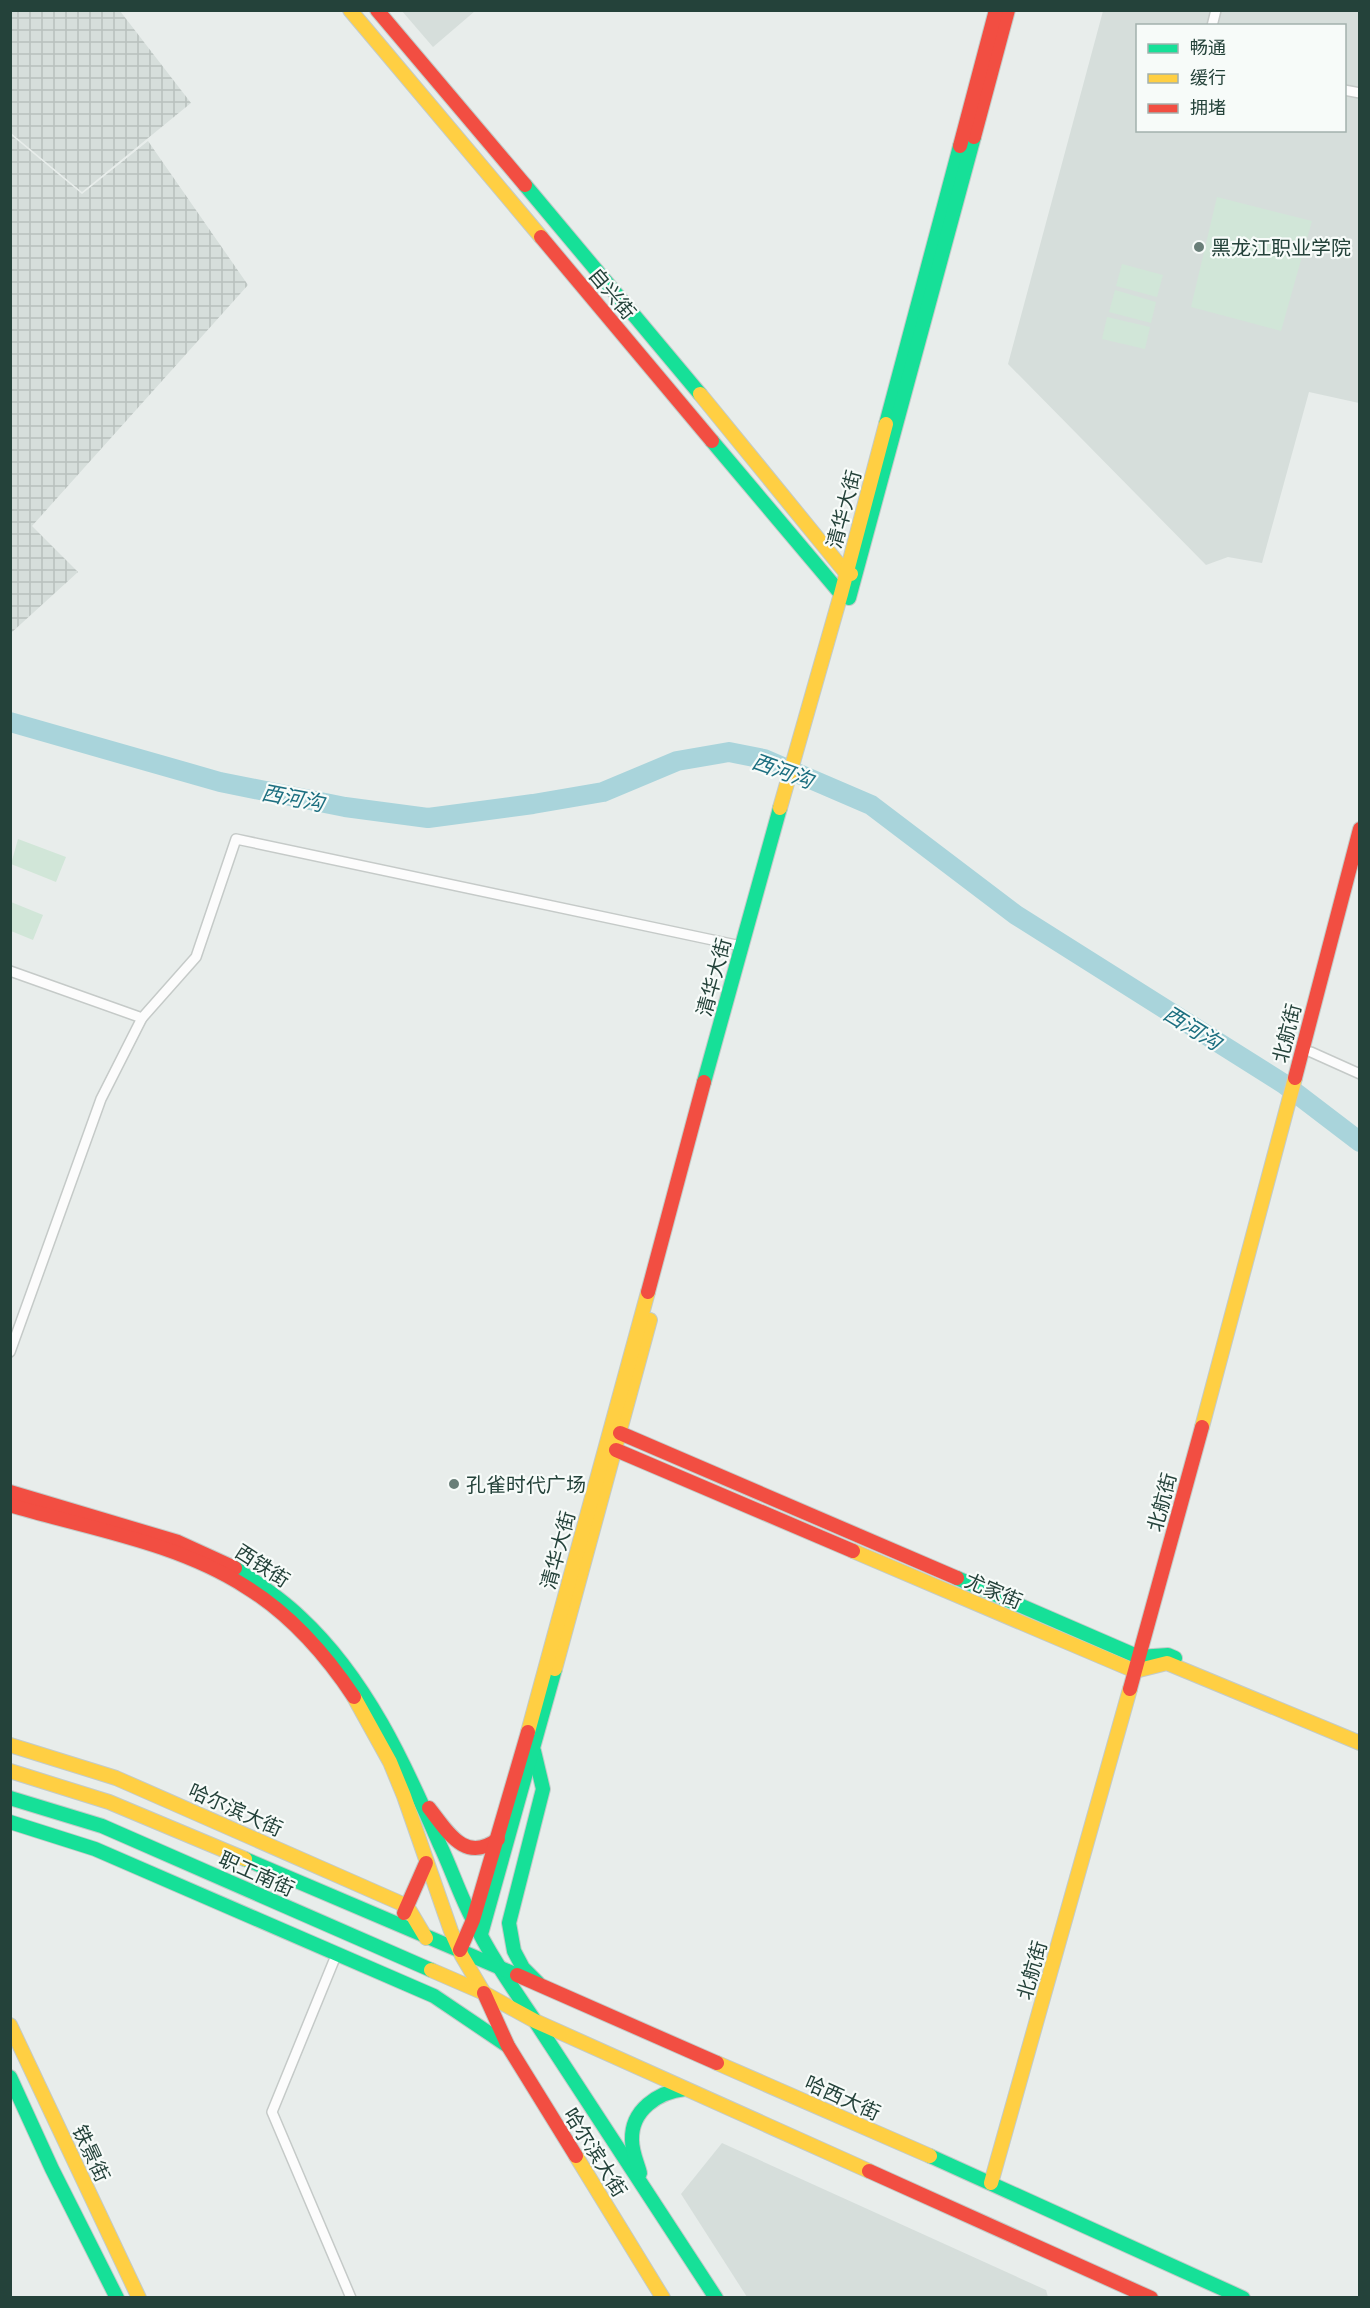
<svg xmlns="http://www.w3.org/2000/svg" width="1370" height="2308" font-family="Barlow,'Noto Sans SC',sans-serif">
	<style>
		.built { fill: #d6dedb; fill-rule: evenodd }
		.industrial { fill: url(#industrial-grid) }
		.grass { fill: #d1e6d8 }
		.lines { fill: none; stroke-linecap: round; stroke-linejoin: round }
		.river { stroke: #a9d4db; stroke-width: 20 }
		.street-casing { stroke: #c5cac8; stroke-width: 12 }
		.fast-casing { stroke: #c3cbc8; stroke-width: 16 }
		.slow-casing { stroke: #c3cbc8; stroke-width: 16 }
		.jam-casing { stroke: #c3cbc8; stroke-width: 16 }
		.street { stroke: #fcfcfc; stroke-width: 9 }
		.fast { stroke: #16e098; stroke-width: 14 }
		.slow { stroke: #ffcf43; stroke-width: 14 }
		.jam { stroke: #f24e42; stroke-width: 14 }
		.poi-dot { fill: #697e78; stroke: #f7fbf9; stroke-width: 2 }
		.labels { text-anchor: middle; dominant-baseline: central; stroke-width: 4.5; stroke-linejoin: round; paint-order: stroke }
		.poi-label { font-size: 20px; fill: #24423a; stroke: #f7fbf9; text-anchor: start }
		.street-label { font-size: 20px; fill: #24423a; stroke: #f7fbf9 }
		.water-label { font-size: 21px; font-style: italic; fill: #1c6f80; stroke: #f7fbf9 }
	</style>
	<defs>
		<pattern id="industrial-grid" width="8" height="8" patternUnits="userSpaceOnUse" patternTransform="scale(1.5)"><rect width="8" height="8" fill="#d6dedb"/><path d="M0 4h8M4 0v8" fill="none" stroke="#b8c0bd"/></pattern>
	</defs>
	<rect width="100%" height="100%" fill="#e8edeb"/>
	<!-- built -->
	<g class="built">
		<path d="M402 11H475L433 47Z"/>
		<path d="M1103 11H1359V403L1309 392 1262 563 1228 557 1206 565 1008 364ZM1138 26H1344V130H1138Z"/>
		<path d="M722 2143 1046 2290 1048 2297H747L681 2194Z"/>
	</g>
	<!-- industrial -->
	<g class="industrial">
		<path d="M10 11H120L191 103 82 192 11 133Z"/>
		<path d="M11 135 82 194 148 141 248 285 32 526 78 572 11 633Z"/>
	</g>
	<!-- grass -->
	<g class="grass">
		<path d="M1217 197 1312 221 1281 331 1191 307Z"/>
		<path d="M1122 264 1163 275 1157 297 1116 286Z"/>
		<path d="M1115 290 1156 302 1151 323 1109 312Z"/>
		<path d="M1107 317 1150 327 1145 349 1102 339Z"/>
		<path d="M18 839 66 857 56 882 11 864Z"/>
		<path d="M11 902 43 915 33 940 11 931Z"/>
	</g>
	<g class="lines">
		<!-- river -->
		<path class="river" d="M10 722 220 782 345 807 428 818 533 804 603 792 677 761 729 752 764 759 871 805 1016 915 1284 1084 1360 1142"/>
		<defs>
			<g id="street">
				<path d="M1212 26 1216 10"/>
				<path d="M1344 90 1360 93"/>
				<path d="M10 971 142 1018 196 957 236 839 741 946"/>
				<path d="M1311 1052 1360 1074"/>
				<path d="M10 1352 101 1099 142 1018"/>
				<path d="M337 1953 272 2112 351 2298"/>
			</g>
			<g id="fast">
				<path d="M525 185 700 394"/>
				<path d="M886 424 960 146"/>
				<path d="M712 441 841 594 847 596"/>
				<path d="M849 598 974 137"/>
				<path d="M704 1082 780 808"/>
				<path d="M235 1568C258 1583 280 1598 300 1617 366 1678 405 1764 440 1845 452 1870 460 1896 473 1920 490 1956 513 1988 535 2021"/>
				<path d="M957 1578 1139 1657 1168 1655 1175 1658"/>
				<path d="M534 1751 543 1789 509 1923 514 1951 523 1968 538 1983"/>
				<path d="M10 1798 102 1826 431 1970"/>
				<path d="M10 1822 95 1849 434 1996 508 2046"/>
				<path d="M245 1859 517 1975"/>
				<path d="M481 1934 555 1669"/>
				<path d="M535 2021 716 2298"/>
				<path d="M10 2077 52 2169 117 2298"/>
				<path d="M930 2156 1243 2298"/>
				<path d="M640 2173C637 2162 632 2152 632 2140 631 2110 658 2092 685 2089"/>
			</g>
			<g id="slow">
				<path d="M350 10 541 237"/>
				<path d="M700 394 846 573 851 574"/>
				<path d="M780 808 841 594 886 424"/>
				<path d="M1202 1427 1295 1078"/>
				<path d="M853 1551 1135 1671 1167 1663 1360 1743"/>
				<path d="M555 1669 650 1320"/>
				<path d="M354 1697 390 1762 404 1796 451 1931 462 1956 484 1993"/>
				<path d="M528 1732 648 1292"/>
				<path d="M10 1745 116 1778 407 1906 426 1938"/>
				<path d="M10 1771 109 1802 245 1859"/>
				<path d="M431 1970 484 1993 535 2021 869 2171"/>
				<path d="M10 2025 139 2298"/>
				<path d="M717 2063 930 2156"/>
				<path d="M576 2156 663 2298"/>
				<path d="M991 2183 1130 1689"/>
			</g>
			<g id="jam">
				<path d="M377 10 525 185"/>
				<path d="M974 137 1008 10"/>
				<path d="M960 146 996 10"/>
				<path d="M541 237 712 441"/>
				<path d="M1295 1078 1360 829"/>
				<path d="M648 1292 704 1082"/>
				<path d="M620 1433 957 1578"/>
				<path d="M616 1450 853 1551"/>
				<path d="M10 1492 178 1542 235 1568"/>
				<path d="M10 1505C89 1529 176 1542 246 1587 290 1614 326 1655 354 1697"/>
				<path d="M1130 1689 1202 1427"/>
				<path d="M429 1808C448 1832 465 1864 498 1839"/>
				<path d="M404 1913 426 1863"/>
				<path d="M460 1950 473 1920 528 1732"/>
				<path d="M517 1975 717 2063"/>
				<path d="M484 1993 508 2046 576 2156"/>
				<path d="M869 2171 1151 2298"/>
			</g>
		</defs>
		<!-- street casing -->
		<use href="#street" class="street-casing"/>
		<!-- fast casing -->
		<use href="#fast" class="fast-casing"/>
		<!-- slow casing -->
		<use href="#slow" class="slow-casing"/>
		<!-- jam casing -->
		<use href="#jam" class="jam-casing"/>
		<!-- street -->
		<use href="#street" class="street"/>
		<!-- fast -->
		<use href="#fast" class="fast"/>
		<!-- slow -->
		<use href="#slow" class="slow"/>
		<!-- jam -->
		<use href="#jam" class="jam"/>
	</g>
	<!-- markers -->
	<g class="poi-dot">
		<circle cx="1199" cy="247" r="6"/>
		<circle cx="454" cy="1484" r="6"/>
	</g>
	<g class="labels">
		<!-- poi labels -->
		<g class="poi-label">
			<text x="1211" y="247">黑龙江职业学院</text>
			<text x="466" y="1484">孔雀时代广场</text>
		</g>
		<!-- street labels -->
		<g class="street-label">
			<text transform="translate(613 293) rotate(50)">自兴街</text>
			<text transform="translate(843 509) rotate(-75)">清华大街</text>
			<text transform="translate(713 977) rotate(-75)">清华大街</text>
			<text transform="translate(1286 1033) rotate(-76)">北航街</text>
			<text transform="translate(1161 1502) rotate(-75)">北航街</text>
			<text transform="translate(557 1550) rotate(-75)">清华大街</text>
			<text transform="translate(263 1565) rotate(33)">西铁街</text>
			<text transform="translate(994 1590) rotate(23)">尤家街</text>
			<text transform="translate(236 1809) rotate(24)">哈尔滨大街</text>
			<text transform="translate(257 1873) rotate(24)">职工南街</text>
			<text transform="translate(1031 1970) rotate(-74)">北航街</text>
			<text transform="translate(843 2097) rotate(24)">哈西大街</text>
			<text transform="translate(596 2152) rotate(58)">哈尔滨大街</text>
			<text transform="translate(92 2153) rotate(65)">铁景街</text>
		</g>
		<!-- water labels -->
		<g class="water-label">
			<text transform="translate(783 770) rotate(20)">西河沟</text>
			<text transform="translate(293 797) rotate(11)">西河沟</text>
			<text transform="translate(1193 1027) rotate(32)">西河沟</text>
		</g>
	</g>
	<!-- border -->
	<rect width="1370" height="2308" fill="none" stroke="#24423a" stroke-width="24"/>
	<!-- legend -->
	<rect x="1136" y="24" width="210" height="108" fill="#f7fbf9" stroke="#a3b1ad" stroke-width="1.5"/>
	<rect x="1148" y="44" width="30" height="9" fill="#16e098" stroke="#a3b1ad" stroke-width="1.5"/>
	<text x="1190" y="54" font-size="18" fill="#24423a">畅通</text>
	<rect x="1148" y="74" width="30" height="9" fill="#ffcf43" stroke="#a3b1ad" stroke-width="1.5"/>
	<text x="1190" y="84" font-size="18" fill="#24423a">缓行</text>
	<rect x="1148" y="104" width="30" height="9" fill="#f24e42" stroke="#a3b1ad" stroke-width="1.5"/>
	<text x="1190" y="114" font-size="18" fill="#24423a">拥堵</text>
</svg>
